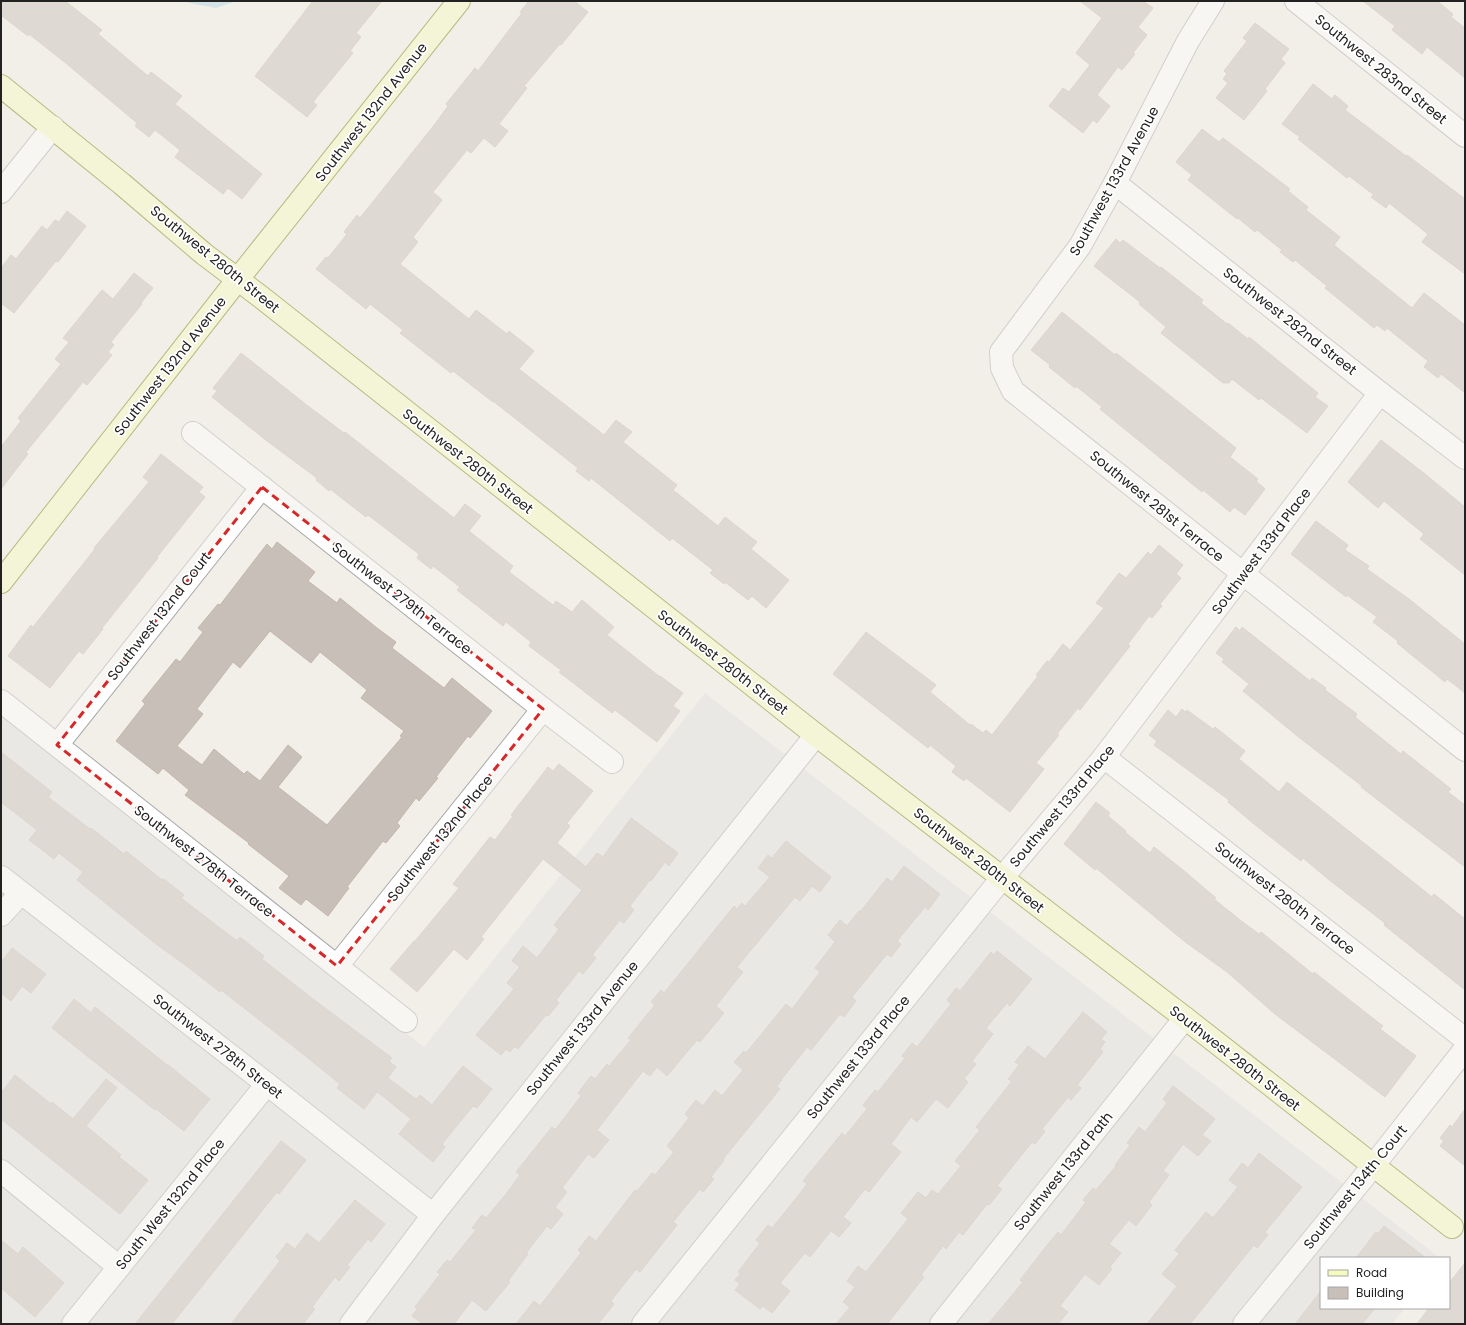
<svg xmlns="http://www.w3.org/2000/svg" width="1466" height="1325" font-family="Poppins,sans-serif">
	<style>
		.residential { fill: #e0dfdf }
		.water { fill: #aad3df }
		.building { fill: #c7bfb8; stroke: #c4b6ab; fill-rule: evenodd }
		.lines { fill: none; stroke-linecap: round; stroke-linejoin: round }
		.street-casing { stroke: #a9a9a9; stroke-width: 24 }
		.secondary-casing { stroke: #707d05; stroke-width: 24 }
		.street { stroke: #fff; stroke-width: 22 }
		.secondary { stroke: #f7fabf; stroke-width: 22 }
		.marked { fill: none; stroke: #d62828; stroke-width: 3; stroke-dasharray: 8 5; stroke-linejoin: round }
		.labels { text-anchor: middle; dominant-baseline: central; stroke-width: 3.5; stroke-linejoin: round; paint-order: stroke }
		.street-label { font-size: 14px; fill: #222; stroke: #fff }
	</style>
	<rect width="100%" height="100%" fill="#f2efe9"/>
	<!-- residential -->
	<path class="residential" d="M705 693 1440 1258H1321V1308H1405L1392 1324H1V715L424 1047Z"/>
	<!-- water -->
	<path class="water" d="M186 1H236L216 8 189 3Z"/>
	<!-- building -->
	<g class="building">
		<path d="M1 1H65L102 30 98 34 148 76 151 72 182 96 175 104 262 174 242 199 228 188 223 194 175 157 180 150 155 130 149 137 135 126 137 123 67 64 29 34 28 36 1 15Z"/>
		<path d="M313 1H382L356 33 361 37 350 51 353 53 313 102 317 105 307 117 255 76Z"/>
		<path d="M529 1H574L588 12 561 45 560 44 524 86 527 88 499 124 508 131 495 147 484 138 471 153 467 150 433 192 442 200 413 237 418 242 400 264 469 319 476 310 507 334 509 331 534 351 519 369 604 435 616 420 632 432 623 442 677 485 673 490 718 526 725 517 757 542 751 549 789 580 766 608 752 596 748 600 725 582 724 584 710 573 713 570 672 538 670 541 591 478 589 481 576 471 578 468 493 401V402L453 371 451 373 400 333 403 330 370 304 366 309 316 269 326 257 328 258 347 234 344 232 357 215 360 218 435 124 448 106 446 104 475 68 478 71 522 13 520 12Z"/>
		<path d="M1080 1H1143L1153 8 1138 27 1147 35 1133 53 1135 54 1122 70 1118 67 1097 95 1110 106 1097 123 1093 120 1083 133 1049 106 1063 88 1069 92 1090 65 1076 53 1102 18Z"/>
		<path d="M1363 1H1437L1453 14 1451 17 1465 28V78L1427 47 1422 54 1392 30 1395 26Z"/>
		<path d="M1255 23 1289 49 1281 59 1285 63 1265 89 1267 91 1244 120 1216 98 1228 83 1223 79 1227 74 1224 71 1247 41 1243 38Z"/>
		<path d="M1313 84 1332 99 1335 95 1348 106 1345 110 1406 156 1407 155 1465 199V274L1422 242 1428 234 1389 203 1386 208 1371 197 1374 195 1349 176 1347 178 1298 139 1300 137 1282 124Z"/>
		<path d="M1202 129 1219 142 1223 138 1290 189 1288 191 1308 207 1306 210 1340 237 1334 245 1412 308 1424 293 1465 325V393L1441 374 1438 378 1424 367 1428 361 1387 328 1385 331 1377 325 1374 328 1325 288 1327 286 1295 260 1293 262 1280 252 1282 250 1257 230 1255 232 1238 218 1237 219 1188 180 1192 175 1176 162Z"/>
		<path d="M67 211 86 226 58 262 56 261 14 313 1 303V268L11 255 16 259 42 226 47 230 55 220 59 222Z"/>
		<path d="M1116 239 1120 243 1123 240 1160 268 1161 267 1203 300 1201 303 1227 324 1228 323 1248 339 1249 337 1318 393 1315 397 1328 406 1307 433 1261 398 1259 400 1232 379 1229 383H1223L1161 333 1166 327 1139 304 1140 302 1094 266Z"/>
		<path d="M134 273 153 288 141 303 142 304 111 342 114 345 108 352 112 355 87 385 83 382 26 452 28 454 1 489V447L21 421 18 418 61 364 55 359 69 342 63 338 102 290 113 299Z"/>
		<path d="M1062 312 1115 355 1116 353 1153 382 1236 448 1230 457 1258 479 1256 481 1265 489 1245 515 1234 507 1230 512 1203 490 1202 492 1100 409 1102 407 1076 386 1075 388 1049 367 1050 365 1031 350Z"/>
		<path d="M241 353 308 406 344 433 345 432 454 518 465 504 481 516 469 531 513 566 509 572 553 605 556 601 572 612 582 600 614 627 607 635 660 677V676L683 693 673 706 680 711 657 742 615 710 612 713 559 672 561 670 529 646 531 642 506 622 503 626 457 590 460 587 433 566 431 569 417 558 419 554 368 515 366 517 330 489 329 491 316 480 317 478 267 441 212 397 217 391 213 388Z"/>
		<path d="M1381 440 1425 474 1465 507V575L1420 539 1424 534 1384 501 1378 508 1348 482Z"/>
		<path d="M161 454 203 487 199 492 205 497 157 557 158 558 102 628 103 629 83 654 79 651 50 688 8 656 31 625 33 627 95 549 94 548 149 482 143 477Z"/>
		<path d="M1316 521 1348 545 1345 550 1369 566 1367 569 1409 599 1465 644V693L1447 679 1445 682 1397 643 1398 641 1373 622 1377 617 1347 595 1346 597 1291 554Z"/>
		<path d="M277 542 315 572 308 581 337 603 340 598 377 628 396 642 392 648 444 688 452 678 492 711 470 738 468 736 436 777 438 778 419 801 416 798 397 823 400 826 386 843 383 841 347 887 349 888 328 916 306 899 301 905 279 888 289 876 248 844 249 843 185 795 189 790 163 768 158 774 116 741 145 704 142 701 176 659 180 662 203 632 198 628 218 604 220 605 267 544 272 549ZM270 631 311 663 320 652 367 690 361 698 404 731 400 736 402 737 327 825 278 787 302 757 288 745 260 781 247 771 244 774 214 749 202 765 177 746 203 714 197 709 233 662 240 668Z"/>
		<path d="M1159 545 1183 565 1176 574 1181 578 1160 604 1162 606 1152 618 1149 616 1128 644 1130 646 1080 710 1078 708 1057 734 1059 735 1036 763 1044 769 1010 812 966 778 964 781 952 772 956 766 930 745 928 748 833 674 866 632 936 685 930 692 970 725 971 724 983 733 986 730 992 735 1038 676 1036 675 1047 661 1049 662 1063 644 1070 650 1104 608 1096 603 1119 573 1126 578 1148 552 1151 555Z"/>
		<path d="M1236 627 1240 631 1242 627 1310 681 1312 678 1326 688 1325 690 1357 714 1355 717 1401 754 1403 751 1451 789 1448 792 1465 805V867L1361 787 1362 786 1296 735 1243 691 1249 684 1222 662 1224 659 1216 653Z"/>
		<path d="M1182 709 1185 712 1187 710 1213 729 1215 727 1245 751 1239 759 1279 792 1287 782 1432 897 1434 894 1465 919V990L1384 925 1385 923 1328 879 1303 858 1301 861 1254 824 1228 802 1229 800 1154 745 1157 741 1149 735 1168 710 1176 717Z"/>
		<path d="M1 752 52 792 48 797 90 829 91 828 124 854 126 851 162 880 164 879 184 895 181 898 237 941 240 937 264 956 262 959 309 996 392 1058 389 1061 396 1067 388 1078 416 1099 420 1095 432 1105 463 1066 492 1089 477 1108 473 1106 442 1144 445 1147 433 1162 399 1134 411 1119 384 1097 377 1092 364 1109 337 1088 340 1084 303 1054 221 990 220 992 184 964 156 944 77 880 83 872 59 853 54 859 29 840 37 830 1 802Z"/>
		<path d="M559 764 593 791 567 823 570 826 557 843 586 867 597 853 603 857 631 818 678 853 669 866 665 862 651 881 650 880 630 906 634 910 624 923 620 920 592 955 596 958 583 974 579 971 556 1000 559 1003 548 1016 546 1015 518 1049 515 1046 510 1052 506 1049 501 1055 476 1035 514 989 507 983 520 967 512 961 523 946 537 958 559 929 554 925 582 890 543 859 481 937 484 939 467 960 454 949 417 992 390 969 414 941H415L459 888 453 884 490 837 495 840 513 816 511 815 548 767 553 771Z"/>
		<path d="M1096 802 1110 813 1108 816 1126 831 1125 832 1150 853 1154 847 1183 870 1216 898 1214 899 1240 920 1259 934 1261 932 1313 974 1314 972 1370 1016 1383 1026 1380 1029 1416 1056 1385 1097 1275 1014 1227 972 1184 941 1096 868 1095 870 1083 860 1064 844Z"/>
		<path d="M786 841 831 877 820 892 812 886 800 901 795 897 737 967 743 972 716 1006 724 1013 700 1042 697 1040 667 1076 657 1067 650 1076 643 1071 597 1130 609 1140 594 1158 588 1154 562 1188 567 1192 555 1207 563 1214 551 1229 547 1226 526 1253 528 1254 508 1281 510 1282 486 1311 472 1300 454 1324H423L412 1316 417 1309 415 1307 440 1274 437 1272 447 1260 450 1262 476 1230 472 1228 482 1215 486 1218 506 1194 520 1175 516 1172 552 1127 555 1130 581 1096 578 1093 591 1076 595 1079 607 1064 609 1066 631 1040 628 1038 655 1005 651 1002 661 990 664 993 734 906 737 909 742 903 745 906 770 877 758 868 768 855 772 858Z"/>
		<path d="M904 866 940 894 928 910 925 907 897 941 901 944 891 957 887 954 852 997 856 1001 844 1017 840 1014 811 1050 807 1047 781 1080H782L777 1086 780 1089 723 1159 724 1160 711 1177 714 1179 703 1192 700 1189 673 1222 677 1225 640 1272 636 1269 611 1301 614 1304 598 1324H516L534 1301 540 1306 581 1253 578 1250 589 1236 596 1241 635 1190 637 1191 652 1173 655 1175 674 1152 667 1146 689 1118 685 1114 696 1100 703 1106 715 1090 722 1096 743 1070 734 1062 744 1051 746 1053 786 1004 792 1009 820 972 815 968 835 942 828 935 840 920 847 926 859 911 860 912 887 878 892 882Z"/>
		<path d="M12 948 46 974 31 993 22 986 11 1001 1 993V962Z"/>
		<path d="M997 951 1032 979 1010 1006 1007 1003 986 1028 993 1034 972 1061 976 1064 964 1079 968 1082 948 1108 936 1099 917 1122 911 1117 891 1144 901 1152 869 1192 865 1189 843 1217 851 1223 839 1237 831 1231 810 1257 805 1253 780 1283 790 1291 772 1313 763 1306 760 1309 735 1290 740 1284 735 1280 741 1273 738 1272 760 1243 756 1240 768 1225 772 1228 794 1201 807 1184 803 1181 842 1133 845 1136 867 1109 863 1105 875 1090 878 1092 905 1058 902 1056 912 1043 917 1047 951 1004 947 1000 956 988 960 991 991 952 994 955Z"/>
		<path d="M74 999 91 1013 95 1007 167 1065V1064L210 1099 184 1131 156 1109 155 1110 52 1028Z"/>
		<path d="M1083 1012 1107 1032 1101 1039 1105 1042 1100 1049 1103 1052 1077 1085 1081 1088 1071 1100 1068 1097 1042 1129 1045 1131 1035 1144 1032 1142 997 1186 1002 1189 989 1205 987 1204 963 1235 959 1232 946 1249 943 1246 921 1275 924 1277 887 1324H836L850 1307 843 1302 855 1287 847 1281 858 1266 866 1272 908 1219 901 1213 918 1192 926 1198 932 1190 938 1194 961 1166 955 1161 980 1130 976 1127 1012 1081 1008 1079 1019 1065 1015 1062 1028 1046 1045 1059Z"/>
		<path d="M15 1075 51 1104 52 1102 73 1119 106 1079 117 1088 86 1126 121 1155 119 1157 148 1180 120 1214 1 1119V1093Z"/>
		<path d="M1173 1086 1215 1119 1202 1135 1211 1141 1198 1156 1183 1144 1163 1171 1169 1175 1149 1202 1152 1205 1136 1226 1129 1220 1109 1244 1121 1253 1110 1267 1112 1269 1099 1285 1085 1274 1060 1306 1068 1312 1058 1324H988L1023 1282 1020 1280 1048 1244 1058 1232 1061 1235 1086 1202 1083 1200 1093 1188 1096 1190 1116 1166 1115 1165 1130 1145 1127 1143 1139 1127 1145 1132 1167 1103 1163 1099Z"/>
		<path d="M1465 1109V1166L1440 1146 1444 1141 1440 1138 1450 1125 1452 1127Z"/>
		<path d="M281 1141 306 1160 279 1194 277 1192 172 1324H135Z"/>
		<path d="M1259 1153 1302 1187 1265 1232 1268 1235 1257 1248 1254 1245 1190 1324H1147L1177 1286 1162 1274 1179 1254 1175 1250 1206 1212 1213 1218 1238 1187 1229 1180 1242 1163 1248 1168Z"/>
		<path d="M355 1200 385 1224 371 1242 368 1239 347 1265 350 1267 339 1281 335 1277 312 1307 315 1309 303 1324H231L280 1261 276 1257 287 1243 295 1249 307 1233 319 1243Z"/>
		<path d="M1384 1226 1426 1258H1356L1376 1232 1378 1234Z"/>
		<path d="M1 1240 18 1254 23 1247 64 1283 35 1317 1 1288Z"/>
		<path d="M1465 1263V1324H1417L1429 1308H1449V1283Z"/>
		<path d="M1321 1291V1308H1375L1362 1324H1295Z"/>
	</g>
	<g class="lines">
		<defs>
			<g id="street">
				<path d="M1213 1 1188 41 1115 183 1080 246 1001 352 1002 368 1013 391 1465 750"/>
				<path d="M1296 1 1465 136"/>
				<path d="M1115 183 1380 393 1465 458"/>
				<path d="M1 192 53 127"/>
				<path d="M193 433 543 709 612 762"/>
				<path d="M1 701 406 1021"/>
				<path d="M57 745 262 487"/>
				<path d="M1104 757 1465 1039"/>
				<path d="M1 877 267 1084 433 1215"/>
				<path d="M1 915 21 893"/>
				<path d="M337 966 543 709"/>
				<path d="M1 1171 119 1267"/>
				<path d="M73 1324 267 1084"/>
				<path d="M351 1324 433 1215 816 735"/>
				<path d="M643 1324 1002 878 1104 757 1380 393"/>
				<path d="M941 1324 1185 1018"/>
				<path d="M1244 1324 1373 1166 1465 1049"/>
			</g>
			<g id="secondary">
				<path d="M1 86 122 184 204 254 261 297 816 735 1185 1018 1452 1227"/>
				<path d="M1 582 238 279 459 1"/>
			</g>
		</defs>
		<!-- street casing -->
		<use href="#street" class="street-casing"/>
		<!-- secondary casing -->
		<use href="#secondary" class="secondary-casing"/>
		<!-- street -->
		<use href="#street" class="street"/>
		<!-- secondary -->
		<use href="#secondary" class="secondary"/>
	</g>
	<!-- marked area -->
	<path d="M0 0H1466V1325H0ZM262 487 543 709 337 966 57 745Z" fill="#f2efe9" fill-opacity=".55" fill-rule="evenodd"/>
	<path class="marked" d="M262 487 543 709 337 966 57 745Z"/>
	<g class="labels">
		<!-- street labels -->
		<g class="street-label">
			<text transform="translate(1381 69) rotate(39)">Southwest 283nd Street</text>
			<text transform="translate(371 112) rotate(-52)">Southwest 132nd Avenue</text>
			<text transform="translate(1114 181) rotate(-61)">Southwest 133rd Avenue</text>
			<text transform="translate(215 259) rotate(39)">Southwest 280th Street</text>
			<text transform="translate(1290 321) rotate(38)">Southwest 282nd Street</text>
			<text transform="translate(170 366) rotate(-52)">Southwest 132nd Avenue</text>
			<text transform="translate(468 461) rotate(38)">Southwest 280th Street</text>
			<text transform="translate(1157 506) rotate(39)">Southwest 281st Terrace</text>
			<text transform="translate(1261 551) rotate(-53)">Southwest 133rd Place</text>
			<text transform="translate(402 598) rotate(38)">Southwest 279th Terrace</text>
			<text transform="translate(159 616) rotate(-52)">Southwest 132nd Court</text>
			<text transform="translate(723 662) rotate(38)">Southwest 280th Street</text>
			<text transform="translate(1062 806) rotate(-50)">Southwest 133rd Place</text>
			<text transform="translate(440 838) rotate(-51)">Southwest 132nd Place</text>
			<text transform="translate(979 860) rotate(38)">Southwest 280th Street</text>
			<text transform="translate(204 861) rotate(38)">Southwest 278th Terrace</text>
			<text transform="translate(1285 898) rotate(38)">Southwest 280th Terrace</text>
			<text transform="translate(582 1028) rotate(-51)">Southwest 133rd Avenue</text>
			<text transform="translate(218 1046) rotate(38)">Southwest 278th Street</text>
			<text transform="translate(858 1057) rotate(-51)">Southwest 133rd Place</text>
			<text transform="translate(1235 1058) rotate(38)">Southwest 280th Street</text>
			<text transform="translate(1063 1171) rotate(-51)">Southwest 133rd Path</text>
			<text transform="translate(1355 1187) rotate(-51)">Southwest 134th Court</text>
			<text transform="translate(170 1204) rotate(-51)">South West 132nd Place</text>
		</g>
	</g>
	<!-- border -->
	<rect width="1466" height="1325" fill="none" stroke="#222222" stroke-width="4"/>
	<!-- legend -->
	<rect x="1320" y="1257" width="130" height="52" fill="#ffffff" stroke="#a7a7a7"/>
	<rect x="1328" y="1270" width="20" height="6" fill="#f7fabf" stroke="#a7a7a7"/>
	<text x="1356" y="1277" font-size="12" fill="#222222">Road</text>
	<rect x="1328" y="1287" width="20" height="12" fill="#c7bfb8" stroke="#a7a7a7"/>
	<text x="1356" y="1297" font-size="12" fill="#222222">Building</text>
</svg>
